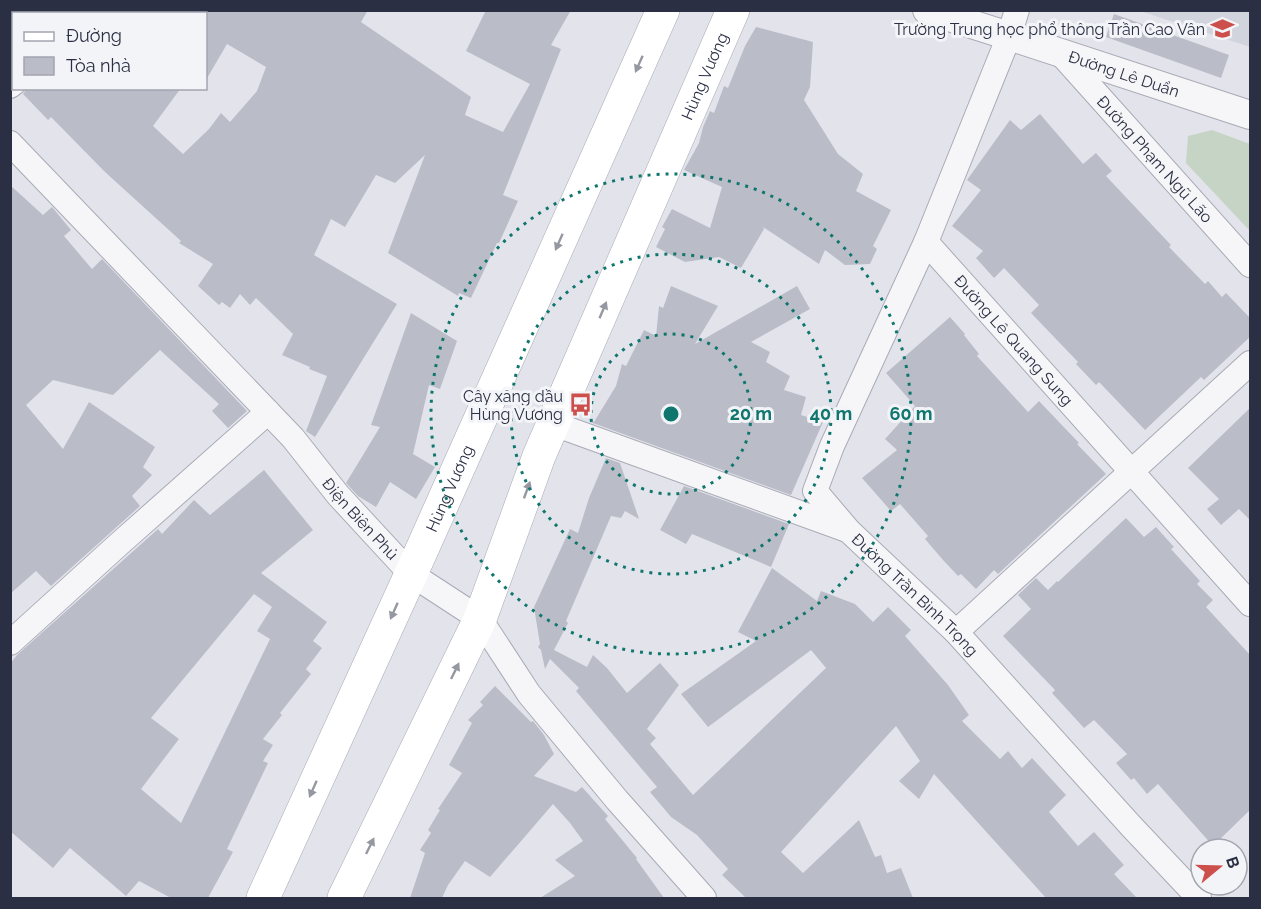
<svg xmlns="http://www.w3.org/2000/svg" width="1261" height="909" font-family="Raleway,sans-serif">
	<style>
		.built { fill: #d1d3dd }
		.green { fill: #c5d4c4 }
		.building { fill: #babdc8; fill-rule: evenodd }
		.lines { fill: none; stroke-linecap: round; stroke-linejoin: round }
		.minor-casing { stroke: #a8aab5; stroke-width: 26 }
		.tertiary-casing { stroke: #a8aab5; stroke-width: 30 }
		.secondary-casing { stroke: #a8aab5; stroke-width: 34 }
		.minor { stroke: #f6f6f9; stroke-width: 24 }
		.tertiary { stroke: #f6f6f9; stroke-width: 28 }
		.secondary { stroke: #fff; stroke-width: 33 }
		.oneway { fill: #9597a1 }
		.ring { fill: none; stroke: #0f766e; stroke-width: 3; stroke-dasharray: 3 6 }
		.labels { text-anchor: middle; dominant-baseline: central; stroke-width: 6; stroke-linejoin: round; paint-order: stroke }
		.poi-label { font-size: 16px; fill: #2b2f43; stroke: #f3f4f8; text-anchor: end }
		.street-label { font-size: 16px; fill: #2b2f43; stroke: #f3f4f8 }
		.centre { fill: #0f766e; stroke: #f3f4f8; stroke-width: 3 }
		.ring-label { font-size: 18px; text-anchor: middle; font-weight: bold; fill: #0f766e; stroke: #f3f4f8; stroke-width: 6; stroke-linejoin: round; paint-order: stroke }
	</style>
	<rect width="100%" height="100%" fill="#e3e4eb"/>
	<!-- built -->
	<path class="built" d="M1140 11H1250V47Z"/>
	<!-- green -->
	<path class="green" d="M1212 130 1250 144V231L1186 163 1188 136Z"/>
	<!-- building -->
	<g class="building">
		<path d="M206 10H368L361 22 471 97 465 115 503 132 530 84 466 51 486 10H571L551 45 561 49 503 195 518 201 499 243H497L471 298 459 293 458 296 388 253 425 155 395 183 376 175 345 227 331 219 314 255 397 304 315 437 306 431 327 376 309 369 310 367 282 355 293 334 256 298 250 305 240 294 230 308 222 302 219 305 198 286 213 264 179 243 181 241 105 172 51 117 48 120 23 94 27 88H181L153 126 183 154 209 129 221 113 230 122 257 91 266 67 227 44 206 80Z"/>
		<path d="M1114 14 1229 55 1221 78 1106 37Z"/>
		<path d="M756 27 813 42 810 87 804 100 838 154 863 174 856 191 891 210 873 246 877 249 870 264 845 265 825 250 819 264 763 227 764 229 741 268 719 257 685 262 656 247 665 229 662 227 672 209 710 228 722 187 684 170 699 143 703 127 710 111 714 113 724 86 728 88 745 46Z"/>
		<path d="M1040 114 1083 164 1096 153 1112 171 1106 176 1171 245 1169 247 1205 284 1208 281 1222 297 1226 293 1251 319V336L1204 380 1201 377 1145 430 1099 382 1096 385 1076 364 1078 362 1031 313 1039 305 1004 268 994 278 976 258 983 251 952 226 981 190 967 180 1010 120 1021 130Z"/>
		<path d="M10 185 43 215 52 207 71 230 64 236 92 269 102 259 247 411 228 428 212 411 219 404 160 350 113 395 53 380 26 405 63 449 89 402 155 447 143 467 152 475 132 496 140 506 51 586 36 571 10 594Z"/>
		<path d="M671 286 718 306 695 344 797 286 810 309 751 342 770 352 766 362 790 376 784 390 806 397 801 415 823 422 791 495 590 422V420L594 422 616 386 622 364 626 366 644 330 656 336 659 306 663 308Z"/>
		<path d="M411 313 457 341 440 389 429 385 413 454 435 467 416 499 390 482 376 507 358 496 346 483 380 427 371 425Z"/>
		<path d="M950 317 965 334 964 335 979 354 977 356 1028 412 1039 401 1079 443 1077 444 1106 474 998 574 994 570 976 589 961 574 958 576 943 560 925 539 928 536 900 504 891 511 862 478 897 450 885 439 915 406 886 373Z"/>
		<path d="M1251 407V521L1239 509 1221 525 1207 509 1219 499 1188 468Z"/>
		<path d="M606 458 620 463 639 519 625 511 621 518 611 516 566 621 568 623 554 650 587 667 593 655 607 668 627 693 660 663 679 685 647 729 656 738 650 744 693 795 826 668 811 650 708 727 681 694 756 641 738 632 772 568 817 601 821 591 855 604 873 622 888 607 911 630 905 636 948 685 969 715 962 721 1000 759 1008 751 1022 768 1032 758 1066 795 1049 812 1078 846 1094 832 1124 865 1114 874 1137 898H1046L934 774 919 799 899 781 920 761 896 726 781 852 803 873 859 820 875 857 881 855 887 873 901 868 913 898H746L722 875 728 869 697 835 671 817 650 792 657 787 576 691 579 688 550 659 545 669 541 650 538 647 540 644 534 607 570 529 578 533 589 498Z"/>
		<path d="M264 470 313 530 261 573 327 622 313 641 322 648 306 669 311 674 280 713 282 715 263 739 273 745 263 761 268 763 227 849 233 852 208 898H171L139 881 126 896 70 848 53 868 10 831V664L17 655 158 529 162 534 194 500 210 515ZM254 594 272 607 257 631 270 639 181 823 141 789 179 739 151 718Z"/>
		<path d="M684 486 789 524 771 567 692 534 686 544 660 530Z"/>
		<path d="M1126 518 1144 537 1156 527 1174 547 1171 549 1200 581 1197 584 1213 600 1206 607 1251 656V809L1213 846 1158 784 1147 794 1134 778 1131 780 1116 763 1127 754 1094 720 1084 728 1052 693 1055 690 1003 636 1031 609 1018 595 1036 578 1048 590 1057 581 1058 582Z"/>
		<path d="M495 686 531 722 533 721 544 735 554 754 534 776 576 792 582 787 608 816 605 819 637 858 636 859 664 898H540L575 876 555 860 583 841 570 823 553 804 490 877 465 861 448 885 442 898H410L425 853 420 850 431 833 428 830 440 810 438 809 462 773 449 765 472 723 468 720 483 705 480 702Z"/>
	</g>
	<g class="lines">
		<defs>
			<g id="minor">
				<path id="s1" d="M1017 10 1009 36 926 242 1250 604"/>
				<path d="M79 14 81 10"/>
				<path id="s2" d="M1061 54 1250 265"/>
				<path d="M10 86 14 83"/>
				<path id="s3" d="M10 143 293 438 338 495 411 574 480 619 529 694 617 800 704 898"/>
				<path id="s4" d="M926 242 832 446 815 491 849 531 956 632 1131 826 1199 898"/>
				<path d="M554 424 847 530"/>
				<path d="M956 632 1250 363"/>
				<path d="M10 643 119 544 268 412"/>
			</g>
			<g id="tertiary">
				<path id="s5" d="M927 10 1009 36 1250 115"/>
			</g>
			<g id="secondary">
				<path id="s6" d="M263 898 411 574 663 10"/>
				<path id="s7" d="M344 898 480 619 539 456 733 10"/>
			</g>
		</defs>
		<!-- minor casing -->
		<use href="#minor" class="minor-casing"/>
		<!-- tertiary casing -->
		<use href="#tertiary" class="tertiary-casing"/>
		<!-- secondary casing -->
		<use href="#secondary" class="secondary-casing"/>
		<!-- minor -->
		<use href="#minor" class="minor"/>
		<!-- tertiary -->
		<use href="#tertiary" class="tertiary"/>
		<!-- secondary -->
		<use href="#secondary" class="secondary"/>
	</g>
	<!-- one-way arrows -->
	<defs><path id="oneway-solid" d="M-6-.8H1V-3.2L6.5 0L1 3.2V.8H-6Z" transform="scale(1.5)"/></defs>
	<g class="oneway">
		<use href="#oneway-solid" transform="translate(639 64) rotate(114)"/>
		<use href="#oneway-solid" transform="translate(559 242) rotate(114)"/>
		<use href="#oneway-solid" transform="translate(603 310) rotate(-67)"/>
		<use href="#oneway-solid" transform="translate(527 490) rotate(-70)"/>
		<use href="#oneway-solid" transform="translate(394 611) rotate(114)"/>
		<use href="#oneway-solid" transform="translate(455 671) rotate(-64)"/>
		<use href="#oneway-solid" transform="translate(313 789) rotate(114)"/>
		<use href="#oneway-solid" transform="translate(370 846) rotate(-64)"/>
	</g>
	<!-- distance rings -->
	<g class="ring">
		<circle cx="671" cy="414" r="80"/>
		<circle cx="671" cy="414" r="160"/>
		<circle cx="671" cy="414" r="240"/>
	</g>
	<!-- icons -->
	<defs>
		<symbol id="school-bare" viewBox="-9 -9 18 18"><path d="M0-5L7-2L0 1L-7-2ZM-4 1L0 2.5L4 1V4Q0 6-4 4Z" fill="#cc4f4b" stroke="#f3f4f8" stroke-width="2.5" paint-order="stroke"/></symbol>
		<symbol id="bus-bare" viewBox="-9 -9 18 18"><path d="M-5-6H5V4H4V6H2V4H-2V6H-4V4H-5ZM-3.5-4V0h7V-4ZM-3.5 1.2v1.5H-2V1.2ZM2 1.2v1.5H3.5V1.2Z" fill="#cc4f4b" stroke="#f3f4f8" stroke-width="2.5" paint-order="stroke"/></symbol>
	</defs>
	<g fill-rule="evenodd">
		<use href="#school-bare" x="1206" y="12" width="33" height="33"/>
		<use href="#bus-bare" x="564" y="388" width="33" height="33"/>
	</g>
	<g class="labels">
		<!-- poi labels -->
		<g class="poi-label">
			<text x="1205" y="29">Trường Trung học phổ thông Trần Cao Vân</text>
			<text x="563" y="396">Cây xăng dầu<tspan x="563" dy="18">Hùng Vương</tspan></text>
		</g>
		<!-- street labels -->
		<g class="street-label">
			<text stroke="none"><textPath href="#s5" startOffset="207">Đường Lê Duẩn</textPath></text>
			<text stroke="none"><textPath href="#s7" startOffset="898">Hùng Vương</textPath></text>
			<text stroke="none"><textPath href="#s2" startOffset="141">Đường Phạm Ngũ Lão</textPath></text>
			<text stroke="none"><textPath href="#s1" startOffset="381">Đường Lê Quang Sung</textPath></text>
			<text stroke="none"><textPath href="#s6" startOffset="450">Hùng Vương</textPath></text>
			<text stroke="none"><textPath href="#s3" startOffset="514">Điện Biên Phủ</textPath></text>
			<text stroke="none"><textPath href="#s4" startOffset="417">Đường Trần Bình Trọng</textPath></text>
		</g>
	</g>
	<circle cx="671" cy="414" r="9" class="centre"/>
	<g class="ring-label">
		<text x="751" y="420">20 m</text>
		<text x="831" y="420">40 m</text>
		<text x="911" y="420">60 m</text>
	</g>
	<!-- border -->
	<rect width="1261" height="909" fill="none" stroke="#2b2f43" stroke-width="24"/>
	<!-- legend -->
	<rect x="12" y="12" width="195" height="78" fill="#f3f4f8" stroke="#a3a5b0" stroke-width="1.5"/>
	<rect x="24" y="32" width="30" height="9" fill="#ffffff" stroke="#a3a5b0" stroke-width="1.5"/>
	<text x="66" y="42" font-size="18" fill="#2b2f43">Đường</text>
	<rect x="24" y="57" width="30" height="18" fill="#babdc8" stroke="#a3a5b0" stroke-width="1.5"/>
	<text x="66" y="72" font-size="18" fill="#2b2f43">Tòa nhà</text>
	<!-- north arrow -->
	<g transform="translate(1219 867) rotate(71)"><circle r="28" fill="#f3f4f8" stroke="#a3a5b0" stroke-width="1.5"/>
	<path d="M0-4.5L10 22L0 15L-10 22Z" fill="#cc4f4b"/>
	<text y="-9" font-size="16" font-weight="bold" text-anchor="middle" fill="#2b2f43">B</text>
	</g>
</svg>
